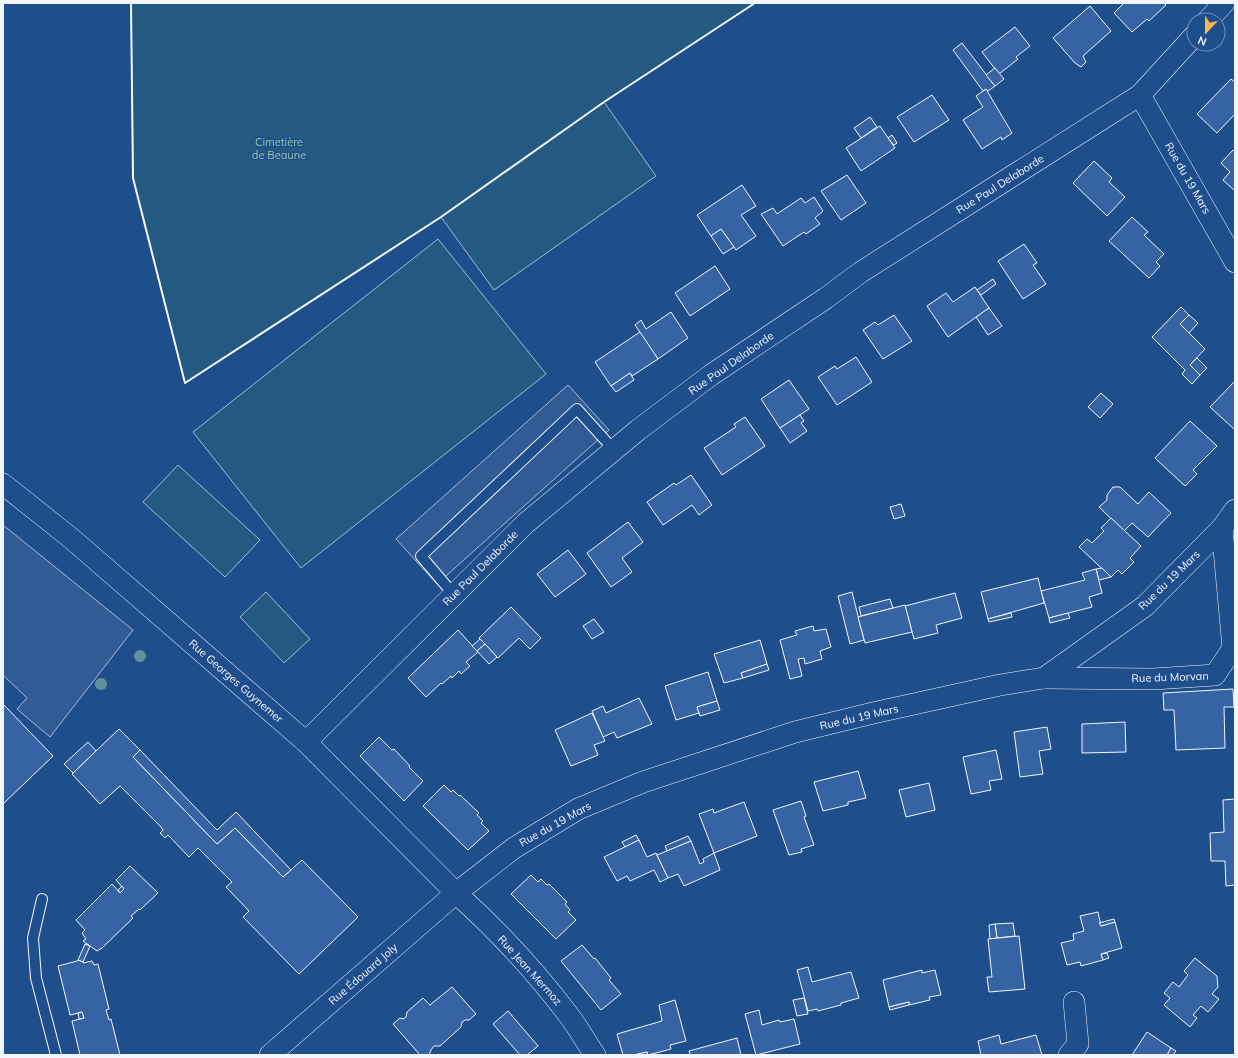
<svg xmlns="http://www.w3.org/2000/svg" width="1238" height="1058" font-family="Mulish,sans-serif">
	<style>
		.green { fill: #245a82; stroke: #a8bbd7 }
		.parking { fill: #305b95; stroke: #a8bbd7 }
		.building { fill: #3563a3; stroke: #f2f6ff }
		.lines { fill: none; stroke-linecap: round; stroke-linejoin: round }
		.lane-casing { stroke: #f2f6ff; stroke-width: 12 }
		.street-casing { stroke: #f2f6ff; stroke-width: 22 }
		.lane { stroke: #1f4e8c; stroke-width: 10 }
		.street { stroke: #1f4e8c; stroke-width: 21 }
		.wall { stroke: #f2f6ff; stroke-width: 2 }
		.tree { fill: #61919a }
		.labels { text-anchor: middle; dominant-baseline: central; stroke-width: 3; stroke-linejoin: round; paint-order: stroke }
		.park-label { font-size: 11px; fill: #97c8a6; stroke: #1f4e8c }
		.street-label { font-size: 11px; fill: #f2f6ff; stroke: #1f4e8c }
	</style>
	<rect width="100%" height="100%" fill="#1f4e8c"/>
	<!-- green -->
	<g class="green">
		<path d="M131 3H755L604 102 656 176 494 290 441 217 185 383 133 178Z"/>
		<path d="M438 239 546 374 301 568 193 432Z"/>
		<path d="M178 465 260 540 225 577 143 502Z"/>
		<path d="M266 592 310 639 284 663 240 617Z"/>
	</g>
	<!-- parking -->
	<g class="parking">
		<path d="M568 385 609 430 437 584 396 539Z"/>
		<path d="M3 525 133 630 50 737 17 709 27 698 3 675Z"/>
	</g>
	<!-- building -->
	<g class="building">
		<path d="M1124 3H1164L1166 5 1149 21 1147 19 1132 32 1114 13Z"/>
		<path d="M1090 6 1111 31 1083 56 1086 62 1081 67 1075 63 1053 38Z"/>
		<path d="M1015 27 1030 46 1016 57 1018 59 999 74 982 52Z"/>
		<path d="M962 43 995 86 988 91 986 89 983 91 953 50Z"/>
		<path d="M995 68 1004 79 995 86 986 75Z"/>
		<path d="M1231 79 1235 82V114L1217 133 1197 114Z"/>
		<path d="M986 89 1012 133 1002 140 1001 137 982 149 963 120 983 107 976 96Z"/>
		<path d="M932 95 949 120 914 142 897 117Z"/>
		<path d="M870 117 877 127 861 138 854 128Z"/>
		<path d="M880 126 895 148 861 171 846 148Z"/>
		<path d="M892 135 897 143 894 145 888 138Z"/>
		<path d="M1233 150 1235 152V191L1223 180 1230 172 1221 163Z"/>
		<path d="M1094 161 1112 178 1109 182 1125 197 1107 216 1073 183Z"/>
		<path d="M847 175 866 203 841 220 821 191Z"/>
		<path d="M742 185 756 206 741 215 756 236 736 250 721 229 711 236 697 215Z"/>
		<path d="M814 197 823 211 815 218 820 224 806 234 804 232 783 246 761 214 773 208 777 214 801 198 805 203Z"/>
		<path d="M1132 217 1148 232 1144 235 1164 254 1156 262 1160 266 1149 278 1109 241Z"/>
		<path d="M721 229 734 247 723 254 711 236Z"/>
		<path d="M1024 244 1037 263 1033 265 1046 284 1023 299 998 261Z"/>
		<path d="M715 266 730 289 690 316 675 293Z"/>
		<path d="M993 279 996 284 981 295 977 290Z"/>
		<path d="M975 287 989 308 948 337 927 306 946 293 953 302Z"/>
		<path d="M1181 307 1189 315 1180 324 1205 349 1190 365 1200 375 1192 384 1182 374 1185 370 1152 337Z"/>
		<path d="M989 308 1002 326 988 335 976 317Z"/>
		<path d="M671 312 688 338 658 359 635 325 641 320 646 329Z"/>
		<path d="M894 315 912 341 883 359 863 330 875 322 878 325Z"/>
		<path d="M1189 315 1198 323 1189 333 1180 324Z"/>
		<path d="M640 332 658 359 632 376 630 373 611 386 595 362Z"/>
		<path d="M856 357 872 382 837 405 818 377 835 366 837 369Z"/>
		<path d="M1197 358 1207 368 1200 375 1190 365Z"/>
		<path d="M630 373 634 380 616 392 611 386Z"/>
		<path d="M789 380 809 409 780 428 761 399Z"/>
		<path d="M1235 381V428L1234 429 1210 407Z"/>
		<path d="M1101 393 1113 404 1100 418 1088 407Z"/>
		<path d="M800 415 804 421 801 423 807 431 790 443 780 428Z"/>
		<path d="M745 417 765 446 722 475 704 448 736 427 734 424Z"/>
		<path d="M1190 421 1217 446 1193 470 1197 474 1185 486 1155 458Z"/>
		<path d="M691 475 712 505 699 515 692 505 663 525 647 502 674 483 676 485Z"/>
		<path d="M1113 487H1120L1138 504 1149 492 1171 513 1148 537 1132 523 1124 531 1099 507 1107 500V495Z"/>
		<path d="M901 504 905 516 894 519 890 507Z"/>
		<path d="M1111 518 1141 546 1130 558 1134 562 1122 574 1118 570 1111 577 1079 547 1087 539 1092 543 1104 531 1101 528Z"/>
		<path d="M628 522 643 542 622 558 632 572 611 587 587 553Z"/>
		<path d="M568 550 586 574 555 597 537 574Z"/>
		<path d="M1102 568 1111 577 1099 580 1096 569Z"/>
		<path d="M1096 569 1102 593 1089 597 1092 607 1049 618 1041 591 1085 580 1082 573Z"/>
		<path d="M1038 578 1044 603 988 619 981 592Z"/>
		<path d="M852 592 864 640 850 644 838 596Z"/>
		<path d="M955 593 962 618 936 625 938 633 914 639 905 606Z"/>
		<path d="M890 599 893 608 861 616 859 607Z"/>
		<path d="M905 605 912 632 865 643 858 617Z"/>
		<path d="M511 607 541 638 530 649 519 638 498 658 479 638Z"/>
		<path d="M1011 613 1012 617 989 622 988 619Z"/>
		<path d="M1068 613 1070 618 1050 623 1049 618Z"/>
		<path d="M594 619 604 632 592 639 583 626Z"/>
		<path d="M813 626 814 631 826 629 831 647 820 651 822 659 805 664 804 658 798 659 802 676 790 679 780 640 797 635 795 631Z"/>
		<path d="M458 630 478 652 466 662 470 666 461 674 459 671 452 678 451 676 442 684 441 683 426 697 408 678Z"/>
		<path d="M480 639 485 644 477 651 472 646Z"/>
		<path d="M760 640 767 664 741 673 743 678 724 683 714 654Z"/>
		<path d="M485 644 497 657 489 664 477 651Z"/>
		<path d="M767 664 769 670 743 678 741 673Z"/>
		<path d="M708 672 717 701 697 707 699 713 676 720 665 686Z"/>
		<path d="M1233 689 1234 707H1224L1225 748 1176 750 1174 710H1164L1163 693Z"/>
		<path d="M639 698 652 724 617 738 614 732 603 737 592 711 603 706 606 713Z"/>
		<path d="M717 701 720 710 700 716 697 707Z"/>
		<path d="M3 704 53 756 3 804Z"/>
		<path d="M592 713 605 741 594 745 598 755 571 766 555 730Z"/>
		<path d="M1125 722 1126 752 1082 753V724Z"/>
		<path d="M1047 727 1051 749 1039 751 1043 774 1020 777 1014 732Z"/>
		<path d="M119 729 140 750 133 757 217 844 235 828 283 877 302 860 358 917 299 974 243 917 249 911 226 887 232 882 198 848 189 857 168 835 165 838 160 833 163 830 161 827 120 786 100 804 72 774Z"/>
		<path d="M379 737 392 750 394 749 410 766 409 767 423 781 404 801 360 756Z"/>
		<path d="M88 742 96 751 73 773 64 764Z"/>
		<path d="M140 750 217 830 236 812 291 870 283 877 235 828 217 844 133 757Z"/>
		<path d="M996 750 1002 779 989 781 991 790 971 794 963 757Z"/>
		<path d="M858 771 866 798 848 802V805L823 811 814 782Z"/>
		<path d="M929 783 935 810 906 817 899 790Z"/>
		<path d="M444 785 451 792 453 790 459 796 460 795 479 813 477 815 483 821 481 823 489 831 468 850 423 806Z"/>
		<path d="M1235 799V885L1226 886 1225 861H1211L1210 833 1224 832 1223 800Z"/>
		<path d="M801 801 806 816 804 817 814 845 801 849 802 852 789 855 773 810Z"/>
		<path d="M744 802 757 836 714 853 699 814 713 809 714 813Z"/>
		<path d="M636 835 639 840 625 847 622 842Z"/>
		<path d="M688 836 691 841 667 851 665 846Z"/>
		<path d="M639 840 647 857 656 853 668 878 660 882 654 870 630 881 627 876 617 881 604 857Z"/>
		<path d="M691 841 700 864 704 862 703 859 714 853 720 870 684 886 678 874 668 878 657 855Z"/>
		<path d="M130 866 158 893 140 910 139 909 131 916 133 918 101 949H100L97 951 83 941 86 939 82 933 85 930 76 920 112 884 120 893 124 889 116 880Z"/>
		<path d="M531 875 538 882 541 879 547 885 549 884 567 902 565 904 570 910 568 912 576 920 556 939 511 894Z"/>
		<path d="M122 886 124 889 120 893 118 890Z"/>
		<path d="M1098 912 1101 926 1115 922 1122 948 1101 954 1103 960 1081 966 1080 962 1067 965 1061 943 1074 940 1073 934 1084 931 1080 916Z"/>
		<path d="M1114 919 1115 922 1101 926 1099 923Z"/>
		<path d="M1013 923 1015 936 997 938 995 924Z"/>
		<path d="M995 924 997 938 990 939 989 925Z"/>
		<path d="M1019 936 1025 989 989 992 987 977H992L988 939Z"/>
		<path d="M85 944 90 946 83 962 78 960Z"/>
		<path d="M582 945 594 959 595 958 611 978 609 980 621 994 601 1010 561 961Z"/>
		<path d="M1107 953 1109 958 1103 960 1101 954Z"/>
		<path d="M1195 958 1217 976 1218 987 1212 994 1219 999 1208 1012 1201 1006 1193 1015 1197 1018 1190 1027 1164 1005 1170 998 1164 993 1173 982 1179 987 1188 975 1184 971Z"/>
		<path d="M78 960 83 962V963L92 961 94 965 98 964 109 1009 106 1010 109 1020 111 1019 120 1055H80L72 1021 84 1018 82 1012 70 1015 58 966 77 961Z"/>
		<path d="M808 967 812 982 851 972 859 998 841 1003V1005L818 1011 817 1009 808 1011 797 970Z"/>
		<path d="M922 970V973L935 970 941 995 929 997 930 1000 909 1005V1002L889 1007 883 980Z"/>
		<path d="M452 987 476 1014 469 1020H465L462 1022 461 1027 440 1046H434L431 1050 429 1055H420L393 1024 400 1018 403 1019 406 1017 407 1012 423 998 430 1005Z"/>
		<path d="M804 998 808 1014 797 1016 793 1000Z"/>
		<path d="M675 1000 686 1041 670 1045 671 1049 648 1055 647 1052 634 1055H623L617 1034 662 1021 659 1005Z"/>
		<path d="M909 1002V1005L890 1010 889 1007Z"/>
		<path d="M759 1010 762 1025 779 1020 780 1022 794 1019 800 1044 756 1055 745 1014Z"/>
		<path d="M508 1011 538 1046 527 1055H520L493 1024Z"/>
		<path d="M82 1012 84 1018 79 1019 78 1013Z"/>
		<path d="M1147 1032 1171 1048 1167 1055H1132Z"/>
		<path d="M999 1035 1001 1044 1036 1035 1042 1055H981L978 1041Z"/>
		<path d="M737 1038 741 1055H690L689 1051Z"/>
		<path d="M1171 1048 1176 1051 1173 1055H1167Z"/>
		<path d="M647 1052 648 1055H634Z"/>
	</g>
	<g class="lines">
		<defs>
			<g id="lane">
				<path d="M454 595 421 556 577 409 614 450"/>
				<path d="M42 899 33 938 36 978 56 1055"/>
			</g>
			<g id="street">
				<path d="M1208 20 1224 3"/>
				<path d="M1140 95 1235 262"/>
				<path d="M3 484 72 539 306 742 456 893C496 929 537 973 570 1017 579 1029 586 1042 595 1055"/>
				<path d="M1044 678 1153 679 1215 675 1233 648 1222 528"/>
				<path d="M306 742 526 523 638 430 711 375 826 298 861 272 1140 95 1194 36"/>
				<path d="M270 1055 456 893 514 848 578 809 643 782 795 732 873 713 1000 685 1044 678 1145 606 1222 528 1235 510"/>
				<path d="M1069 1055 1078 1044 1074 1002"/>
			</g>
		</defs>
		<!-- lane casing -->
		<use href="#lane" class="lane-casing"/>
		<!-- street casing -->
		<use href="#street" class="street-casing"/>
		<!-- lane -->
		<use href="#lane" class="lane"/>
		<!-- street -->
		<use href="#street" class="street"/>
		<!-- wall -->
		<path class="wall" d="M131 3 133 178 185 383 441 217 604 102 755 3"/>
	</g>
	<!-- trees -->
	<g class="tree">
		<circle cx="140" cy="656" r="6"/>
		<circle cx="101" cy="684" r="6"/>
	</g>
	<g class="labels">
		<!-- park labels -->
		<g class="park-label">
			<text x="279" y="142">Cimetière<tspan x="279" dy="13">de Beaune</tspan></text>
		</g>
		<!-- street labels -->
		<g class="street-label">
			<text transform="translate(1188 178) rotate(60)">Rue du 19 Mars</text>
			<text transform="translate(1000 184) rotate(-32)">Rue Paul Delaborde</text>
			<text transform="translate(731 363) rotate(-35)">Rue Paul Delaborde</text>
			<text transform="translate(480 568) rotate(-45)">Rue Paul Delaborde</text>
			<text transform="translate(1169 580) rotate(-44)">Rue du 19 Mars</text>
			<text transform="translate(1170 677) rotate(-2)">Rue du Morvan</text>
			<text transform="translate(236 681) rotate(41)">Rue Georges Guynemer</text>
			<text transform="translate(859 717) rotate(-13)">Rue du 19 Mars</text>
			<text transform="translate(555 824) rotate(-29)">Rue du 19 Mars</text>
			<text transform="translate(530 970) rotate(48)">Rue Jean Mermoz</text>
			<text transform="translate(363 974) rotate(-41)">Rue Édouard Joly</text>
		</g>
	</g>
	<!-- border -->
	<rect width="1238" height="1058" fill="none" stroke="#f2f6ff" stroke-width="8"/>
	<!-- north arrow -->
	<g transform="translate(1206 32) rotate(202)"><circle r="19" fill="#1f4e8c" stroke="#7391ba"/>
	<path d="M0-3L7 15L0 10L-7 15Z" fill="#ffb74d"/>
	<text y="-6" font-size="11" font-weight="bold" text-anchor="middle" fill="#f2f6ff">N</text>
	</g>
</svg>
